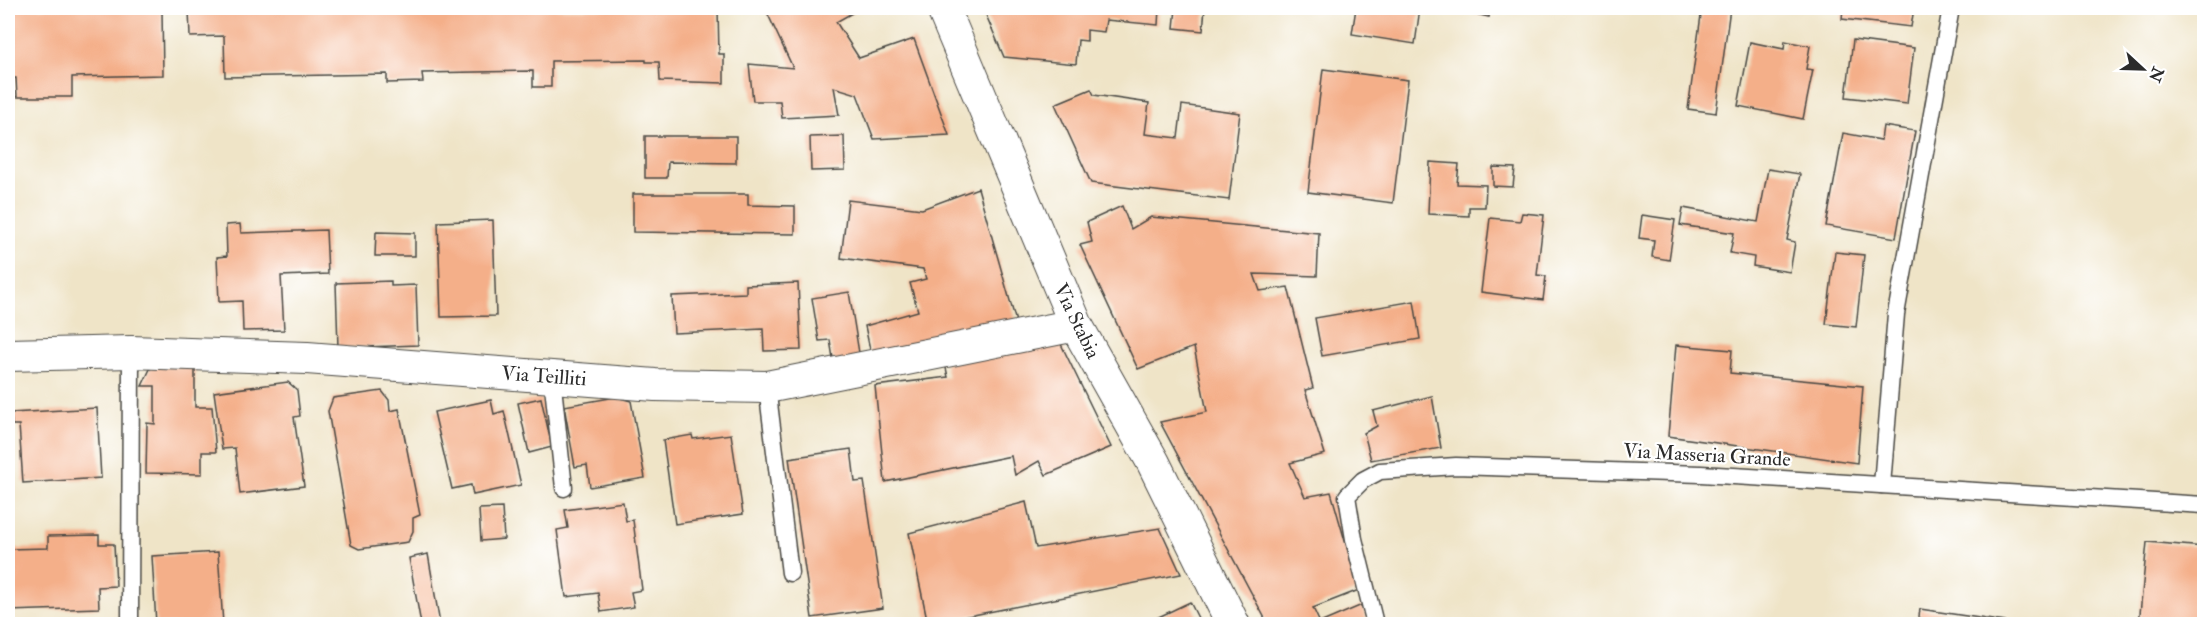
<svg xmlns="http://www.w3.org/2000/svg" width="2212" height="632" font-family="'IM FELL Double Pica',serif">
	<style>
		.building { fill: #f4af89 }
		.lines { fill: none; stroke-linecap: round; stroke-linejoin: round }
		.service-casing { stroke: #484742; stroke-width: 19 }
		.minor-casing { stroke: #484742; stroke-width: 34 }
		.secondary-casing { stroke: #484742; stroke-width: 35 }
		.service { stroke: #fff; stroke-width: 16 }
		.minor { stroke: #fff; stroke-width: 32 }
		.secondary { stroke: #fff; stroke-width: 33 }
		.labels { text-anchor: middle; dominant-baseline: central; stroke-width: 4.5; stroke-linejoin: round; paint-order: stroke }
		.street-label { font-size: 20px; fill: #2b2b2b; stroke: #fff }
	</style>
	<rect width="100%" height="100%" fill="#fff"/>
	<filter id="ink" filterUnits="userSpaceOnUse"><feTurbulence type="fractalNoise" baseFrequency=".0167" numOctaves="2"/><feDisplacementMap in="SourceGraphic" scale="12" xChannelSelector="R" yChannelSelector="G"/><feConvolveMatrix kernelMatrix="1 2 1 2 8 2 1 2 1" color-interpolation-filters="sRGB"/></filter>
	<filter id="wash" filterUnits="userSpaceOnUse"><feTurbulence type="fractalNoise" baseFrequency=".008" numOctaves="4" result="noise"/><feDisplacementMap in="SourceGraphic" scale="24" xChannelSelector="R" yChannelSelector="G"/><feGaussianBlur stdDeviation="1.35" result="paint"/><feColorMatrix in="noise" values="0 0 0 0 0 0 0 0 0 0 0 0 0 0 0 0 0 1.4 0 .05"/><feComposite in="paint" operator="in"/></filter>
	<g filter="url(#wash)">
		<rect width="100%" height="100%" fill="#efe4c7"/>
		<g id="blocks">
			<!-- building -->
			<g class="building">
				<path d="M8 8H159L162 11 163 75 72 77V97H17L16 78H8Z"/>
				<path d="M236 8 718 9 719 54H724V83L660 81 659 62H646V60L551 61V87H533V71L422 73 423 82 387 83V74L225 77 224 36 190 37 189 9Z"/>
				<path d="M765 8H861L836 22 859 58 914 39 949 135 874 139 857 94 834 87 839 115 782 118 780 101H753L749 64 793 68Z"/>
				<path d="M983 8H1159L1158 25 1106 20 1104 32 1087 30V41L1078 40 1076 64 1004 57Z"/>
				<path d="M1176 8H1205L1203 31 1174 28Z"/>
				<path d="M1356 8H1420L1415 44 1352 34Z"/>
				<path d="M1450 8H1491L1489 17Z"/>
				<path d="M1702 8H1730L1716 113 1688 109Z"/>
				<path d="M1843 8H1914L1911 27 1842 19Z"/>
				<path d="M1853 40 1914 48 1907 104 1846 97Z"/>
				<path d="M1785 41 1810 46 1806 69 1813 70 1803 119 1738 106 1750 42 1784 49Z"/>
				<path d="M1323 69 1408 80 1393 203 1308 192Z"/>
				<path d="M1091 89 1094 95 1149 103 1145 134 1178 138 1182 105 1240 113 1229 200 1091 183 1055 104Z"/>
				<path d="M1883 126 1915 131 1896 238 1826 226 1843 133 1881 140Z"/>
				<path d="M645 136H736V163L668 162 667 178H645Z"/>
				<path d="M844 136 845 170 811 171 810 137Z"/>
				<path d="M1430 162 1459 164 1457 184 1486 185 1485 207H1469V216L1428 214Z"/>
				<path d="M1493 167 1515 168 1513 187 1493 186Z"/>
				<path d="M1768 169 1800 174 1787 240 1795 242 1790 272 1753 266 1754 257 1730 253 1734 233 1680 225 1683 208 1758 222Z"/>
				<path d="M978 188 1016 322 872 359 865 326 918 311 910 283 926 279 923 269 841 258 848 200 922 209Z"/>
				<path d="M633 194H748V205L795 206V234L633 232Z"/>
				<path d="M1122 206 1131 229 1151 217 1319 233 1317 276 1254 274 1260 291 1288 287 1313 388 1305 390 1325 454 1290 463 1305 497 1331 492 1359 590 1313 608 1320 623 1362 605 1368 624H1268L1160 422 1207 412 1194 347 1138 369 1080 245 1092 242 1087 222Z"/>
				<path d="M1522 213 1544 215 1537 275 1546 276 1543 300 1481 292 1490 218 1520 221Z"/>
				<path d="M1642 215 1675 220 1669 260 1652 257 1654 240 1639 238Z"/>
				<path d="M493 220 496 316 441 317 438 222Z"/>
				<path d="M240 224 241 233 326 230 328 274 281 276 284 330 243 331 242 301 219 302 217 257 227 256 226 225Z"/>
				<path d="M376 232 415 233V256H375Z"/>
				<path d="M1835 252 1864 255 1856 327 1826 324Z"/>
				<path d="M391 281V286L416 285 418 345 338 348 336 283Z"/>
				<path d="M798 283 801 350 764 351 763 329 674 333 672 296 746 293V285Z"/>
				<path d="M849 292 860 359 834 364 830 340 819 341 812 298Z"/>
				<path d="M1414 301 1420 339 1322 356 1315 318Z"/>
				<path d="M1059 340 1111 447 1046 475 1039 461 1015 475 1011 456 885 482 875 386 948 377 945 363Z"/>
				<path d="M1676 345 1732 350 1730 373 1863 386 1857 463 1668 436Z"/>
				<path d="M151 367H195V407H212L216 452H202V474L146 473 147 423 155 424V386H142Z"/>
				<path d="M288 382 297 390 300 416 294 417 304 486 240 494 235 448 222 449 214 392Z"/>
				<path d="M382 391 389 400 390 411 399 409 420 515 413 518V531L408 542 359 549 351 545 328 411 333 398Z"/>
				<path d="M1432 396 1441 448 1371 460 1364 433 1377 426 1373 411Z"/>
				<path d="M616 397 631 401 645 478 590 487 587 465 575 467 564 406Z"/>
				<path d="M541 398 552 447 529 453 518 403Z"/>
				<path d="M491 400 494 414 504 411 521 485 473 495 471 485 452 489 434 412Z"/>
				<path d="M97 408 101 478 23 483 19 425H12L11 413Z"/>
				<path d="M731 434 743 514 675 524 663 440 692 435 693 439Z"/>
				<path d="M851 449 855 482 864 481 883 608 812 618 789 458Z"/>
				<path d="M623 502 626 521 633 520 642 590 631 592 634 607 601 612 598 593 566 597 557 530 568 528 565 510Z"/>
				<path d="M1026 502 1036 548 1160 528 1181 574 928 624 909 533Z"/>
				<path d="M502 508 504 539 481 541 479 509Z"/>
				<path d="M99 535V544H114L116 586 98 587 99 608 8 611V549L48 548V536Z"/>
				<path d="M2147 542 2204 547V624H2139Z"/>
				<path d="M218 552 223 624H156L152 556Z"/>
				<path d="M428 554 440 624H421L409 558Z"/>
				<path d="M1190 602 1201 624H1144Z"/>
				<path d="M1920 609 2012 623V624H1918Z"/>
			</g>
		</g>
	</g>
	<g filter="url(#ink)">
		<use href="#blocks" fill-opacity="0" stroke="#484742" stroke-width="1.5"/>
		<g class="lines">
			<defs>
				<g id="service">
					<path d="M552 377 564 488"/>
					<path d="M767 387 790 573"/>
					<path d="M1882 485 1896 314 1951 8"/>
					<path d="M130 624 131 352"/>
					<path d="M1375 624 1354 539 1347 496 1363 480 1380 471 1456 466 1701 474 2204 505"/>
				</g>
				<path id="minor" d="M8 355 131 352 307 358 655 385 767 387 1076 325"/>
				<path id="secondary" d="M943 8 1076 325 1153 462 1233 624"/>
			</defs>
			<!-- service casing -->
			<use href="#service" class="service-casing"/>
			<!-- minor casing -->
			<use href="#minor" class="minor-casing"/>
			<!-- secondary casing -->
			<use href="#secondary" class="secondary-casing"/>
			<!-- service -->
			<use href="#service" class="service"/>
			<!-- minor -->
			<use href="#minor" class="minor"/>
			<!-- secondary -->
			<use href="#secondary" class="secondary"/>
		</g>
	</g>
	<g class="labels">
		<!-- street labels -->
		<g class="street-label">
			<text transform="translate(1077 321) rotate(64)">Via Stabia</text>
			<text transform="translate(544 376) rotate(4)">Via Teilliti</text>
			<text transform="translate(1707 455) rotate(3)">Via Masseria Grande</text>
		</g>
	</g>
	<!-- margin -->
	<rect width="2212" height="632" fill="none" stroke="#fff" stroke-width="30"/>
	<!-- north arrow -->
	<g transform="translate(2143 69) rotate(112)" stroke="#ffffff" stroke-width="4.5" paint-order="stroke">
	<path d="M0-4.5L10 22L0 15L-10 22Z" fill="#2b2b2b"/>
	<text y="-9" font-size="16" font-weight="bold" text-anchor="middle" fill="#2b2b2b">N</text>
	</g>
</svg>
